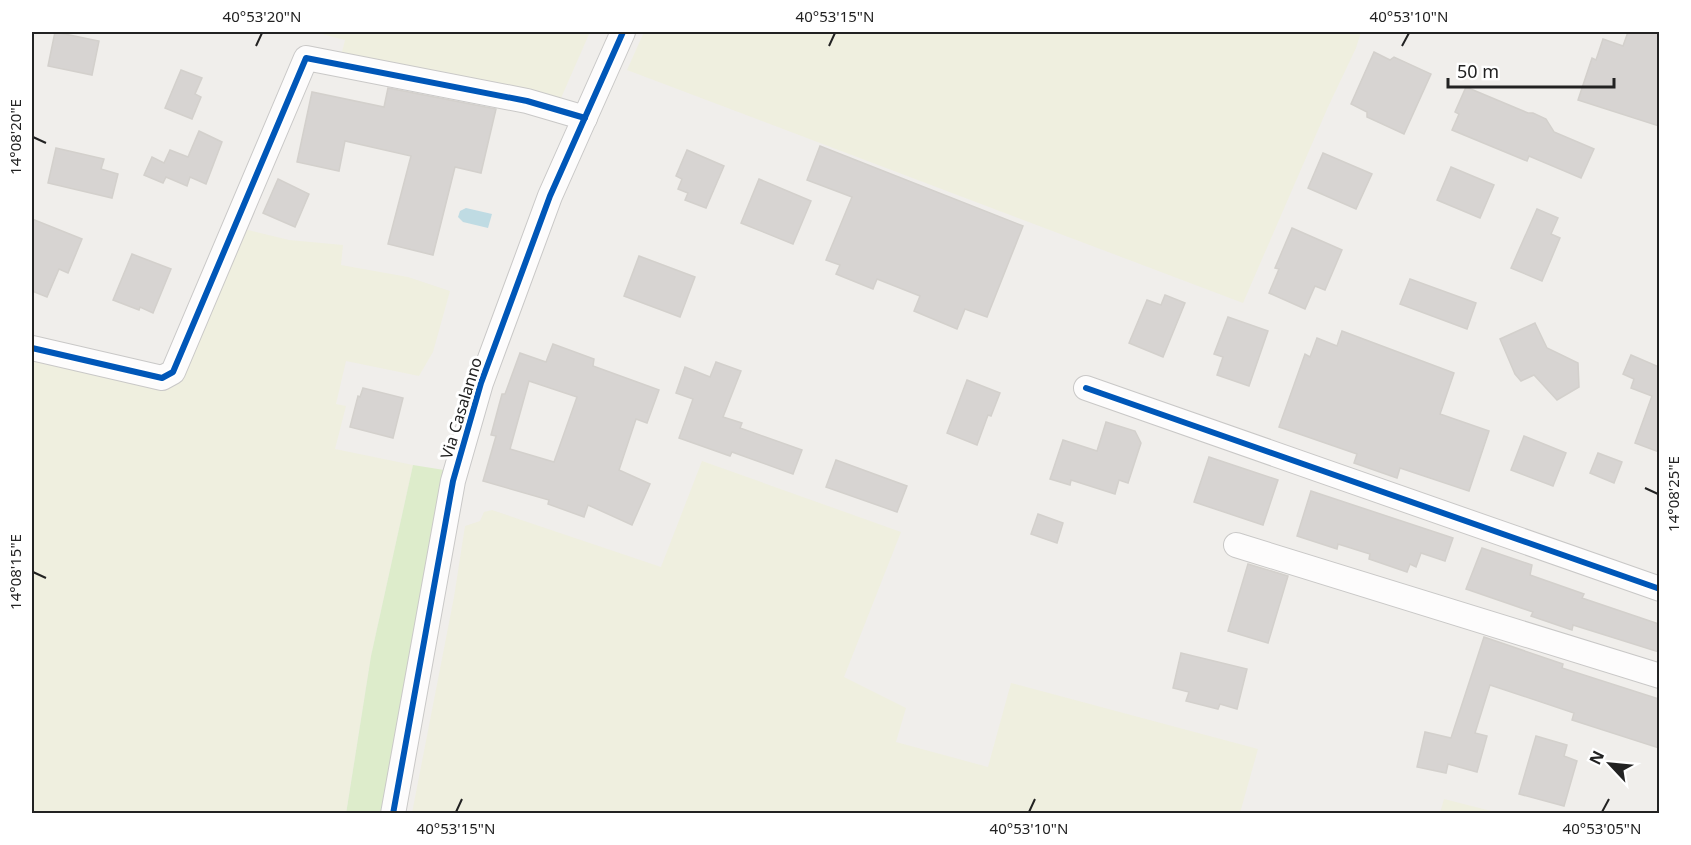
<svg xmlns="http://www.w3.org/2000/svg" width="1691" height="845" font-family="'Noto Sans',sans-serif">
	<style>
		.farmland { fill: #efefdf }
		.grass { fill: #ddeccb }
		.water { fill: #bfdbe3 }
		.building { fill: #d7d4d2; stroke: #d3d0cc; stroke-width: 1.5; fill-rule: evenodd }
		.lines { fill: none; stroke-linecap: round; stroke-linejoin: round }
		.street-casing { stroke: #c9c8c7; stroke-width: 26 }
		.street { stroke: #fdfcfc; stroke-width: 24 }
		.cycleway-casing { stroke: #fff; stroke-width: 10 }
		.cycleway { stroke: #0057b8; stroke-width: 6 }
		.ticks { fill: none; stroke: #222; stroke-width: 2 }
		.labels { text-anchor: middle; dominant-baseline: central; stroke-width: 6; stroke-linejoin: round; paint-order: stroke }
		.street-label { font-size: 16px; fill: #222; stroke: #fff }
		.neatline { fill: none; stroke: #222; stroke-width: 2 }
		.ticks-label { font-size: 15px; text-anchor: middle; fill: #222 }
	</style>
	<rect width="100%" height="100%" fill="#f0eeeb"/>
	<!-- farmland -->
	<g class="farmland">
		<path d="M323 32H590L561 98 341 56 345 40 322 34Z"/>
		<path d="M644 32H1361L1356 48 1328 107 1243 303 627 70Z"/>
		<path d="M240 228 289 240 343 245 341 265 408 277 450 291 433 352 419 376 346 361 336 404 346 406 335 449 413 465 371 656 346 813H32V357L173 386Z"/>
		<path d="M702 461 901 532 844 677 906 708 896 742 988 767 1011 683 1258 749 1240 813H412L454 597 465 526 480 521 484 512 492 510 661 567Z"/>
		<path d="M1444 799 1499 813H1440Z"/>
	</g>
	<!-- grass -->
	<path class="grass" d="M413 465 444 470 381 813 346 814 371 656Z"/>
	<!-- water -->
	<path class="water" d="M466 208 492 214 488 228 463 222 458 217 460 211Z"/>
	<!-- building -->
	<g class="building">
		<path d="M55 32 99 41 92 75 48 66Z"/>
		<path d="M1628 32H1659V126L1578 100 1592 58 1596 60 1603 39 1623 46Z"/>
		<path d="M1374 52 1390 60 1394 57 1431 74 1404 134 1367 117V112L1351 104Z"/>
		<path d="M181 70 202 78 195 94 201 97 192 119 165 108Z"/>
		<path d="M1466 87 1528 113H1533L1546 119 1554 132 1594 149 1581 178 1529 156 1527 161 1452 130 1459 114 1455 112Z"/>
		<path d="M388 88 496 109 481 173 455 167 433 255 388 244 411 156 345 141 339 171 297 162 312 92 384 107Z"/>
		<path d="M199 131 222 142 206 184 190 177 187 186 166 177 163 183 144 175 152 157 164 163 170 150 188 157Z"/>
		<path d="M820 146 1023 226 987 317 965 309 957 329 914 311 920 296 877 279 873 289 836 274 840 265 826 260 852 197 807 180Z"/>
		<path d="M56 148 104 159 101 169 118 174 112 198 48 183Z"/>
		<path d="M687 150 724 166 706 208 685 200 688 193 678 189 682 179 676 176Z"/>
		<path d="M1323 153 1372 174 1356 209 1308 188Z"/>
		<path d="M1451 167 1494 185 1480 218 1437 200Z"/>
		<path d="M278 179 309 194 295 227 263 213Z"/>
		<path d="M759 179 811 201 793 244 741 223Z"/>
		<path d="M1537 209 1558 218 1551 234 1560 238 1542 281 1511 268Z"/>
		<path d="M32 219 82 239 68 273 59 269 47 297 32 291Z"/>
		<path d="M1292 228 1342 250 1325 290 1315 286 1305 309 1269 293 1279 269 1275 268Z"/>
		<path d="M132 254 171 269 153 313 140 307 139 310 113 300Z"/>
		<path d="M639 256 695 277 680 317 624 296Z"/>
		<path d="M1410 279 1476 303 1467 329 1400 304Z"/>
		<path d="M1165 295 1185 303 1163 357 1129 343 1147 300 1161 305Z"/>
		<path d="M1228 317 1268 331 1249 386 1217 375 1223 357 1214 354Z"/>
		<path d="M1535 323 1547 348 1578 363 1579 387 1557 400 1534 375 1521 381 1515 374 1500 339Z"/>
		<path d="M1342 331 1454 373 1440 414 1489 431 1469 491 1400 468 1397 478 1354 463 1357 454 1279 427 1305 354 1310 357 1317 338 1337 346Z"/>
		<path d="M553 344 594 359 593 366 659 390 647 423 636 419 619 470 650 484 632 525 588 505 584 517 548 504 549 500 483 481 496 436 491 435 502 394H505L520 353 546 362ZM529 381 577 397 554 462 510 449Z"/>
		<path d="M1631 355 1659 367V452L1635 443 1652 396 1631 388 1634 379 1623 374Z"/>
		<path d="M716 362 741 371 723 417 742 423 740 428 802 450 793 474 732 452 730 456 679 438 693 399 676 393 685 367 710 377Z"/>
		<path d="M967 380 1000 393 991 416 988 415 977 445 947 433Z"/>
		<path d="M363 388 403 398 393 438 350 427 358 396 360 397Z"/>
		<path d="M1106 422 1135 431 1141 443 1128 483 1119 480 1115 494 1071 480 1070 485 1050 479 1063 440 1097 451Z"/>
		<path d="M1524 436 1566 453 1553 486 1511 470Z"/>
		<path d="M1598 453 1622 462 1614 483 1590 473Z"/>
		<path d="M1209 457 1278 480 1263 525 1194 502Z"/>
		<path d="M836 460 907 486 897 512 826 487Z"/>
		<path d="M1311 491 1453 538 1445 561 1421 553 1416 567 1410 564 1407 572 1369 559 1370 554 1338 544 1337 549 1297 536Z"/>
		<path d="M1038 514 1063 523 1057 543 1031 534Z"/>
		<path d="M1482 548 1532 565 1530 575 1584 594 1582 598 1659 624V652L1573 625 1572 630 1531 616 1533 612 1466 589Z"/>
		<path d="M1248 564 1288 576 1268 643 1228 631Z"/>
		<path d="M1484 637 1563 664 1562 668 1659 699V748L1572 720 1574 713 1490 685 1475 733 1487 736 1477 772 1448 764 1446 773 1417 767 1425 732 1451 738Z"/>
		<path d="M1181 653 1247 669 1237 709 1220 704 1218 709 1186 701 1189 692 1173 688Z"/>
		<path d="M1536 736 1567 745 1564 756 1577 761 1564 806 1519 794Z"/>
	</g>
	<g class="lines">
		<defs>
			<g id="street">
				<path d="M32 348 162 378 173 372 306 58 527 101 585 118"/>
				<path d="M1086 388 1660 589"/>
				<path d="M1236 545 1660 676"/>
				<path d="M393 814 453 481 481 383 550 196 623 32"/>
			</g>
		</defs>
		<!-- street casing -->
		<use href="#street" class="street-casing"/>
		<!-- street -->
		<use href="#street" class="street"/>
		<defs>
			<g id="cycleway">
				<path d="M32 348 162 378 173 372 306 58 527 101 585 118"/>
				<path d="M1086 388 1660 589"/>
				<path d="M393 814 453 481 481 383 550 196 623 32"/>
			</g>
		</defs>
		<!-- cycleway casing -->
		<use href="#cycleway" class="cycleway-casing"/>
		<!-- cycleway -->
		<use href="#cycleway" class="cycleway"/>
	</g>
	<!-- ticks -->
	<path class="ticks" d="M256 46 262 33M829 46 835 33M1402 46 1409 33M33 137 46 143M1645 488 1658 494M33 572 46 578M456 812 462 799M1029 812 1035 799M1602 812 1609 799"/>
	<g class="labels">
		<!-- street labels -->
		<g class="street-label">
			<text transform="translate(461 408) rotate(-73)">Via Casalanno</text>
		</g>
	</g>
	<!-- border -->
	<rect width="1691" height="845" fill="none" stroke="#ffffff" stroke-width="66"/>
	<!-- north arrow -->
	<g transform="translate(1610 764) rotate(296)" stroke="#ffffff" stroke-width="4.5" paint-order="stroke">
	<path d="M0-4.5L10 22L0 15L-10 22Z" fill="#222222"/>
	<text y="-9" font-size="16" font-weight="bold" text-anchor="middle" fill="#222222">N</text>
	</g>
	<!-- scale -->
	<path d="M1448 78v9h166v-9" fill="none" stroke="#222222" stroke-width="3"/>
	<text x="1457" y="78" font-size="18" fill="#222222" stroke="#ffffff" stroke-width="4.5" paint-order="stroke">50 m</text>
	<rect x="33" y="33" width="1625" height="779" class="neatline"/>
	<g class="ticks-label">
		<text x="262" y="22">40°53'20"N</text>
		<text x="835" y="22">40°53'15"N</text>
		<text x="1409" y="22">40°53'10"N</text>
		<text transform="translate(16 137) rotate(-90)" y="5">14°08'20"E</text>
		<text transform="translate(1674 494) rotate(-90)" y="5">14°08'25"E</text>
		<text transform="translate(16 572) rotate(-90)" y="5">14°08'15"E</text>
		<text x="456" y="834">40°53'15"N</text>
		<text x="1029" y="834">40°53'10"N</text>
		<text x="1602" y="834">40°53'05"N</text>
	</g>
</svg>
